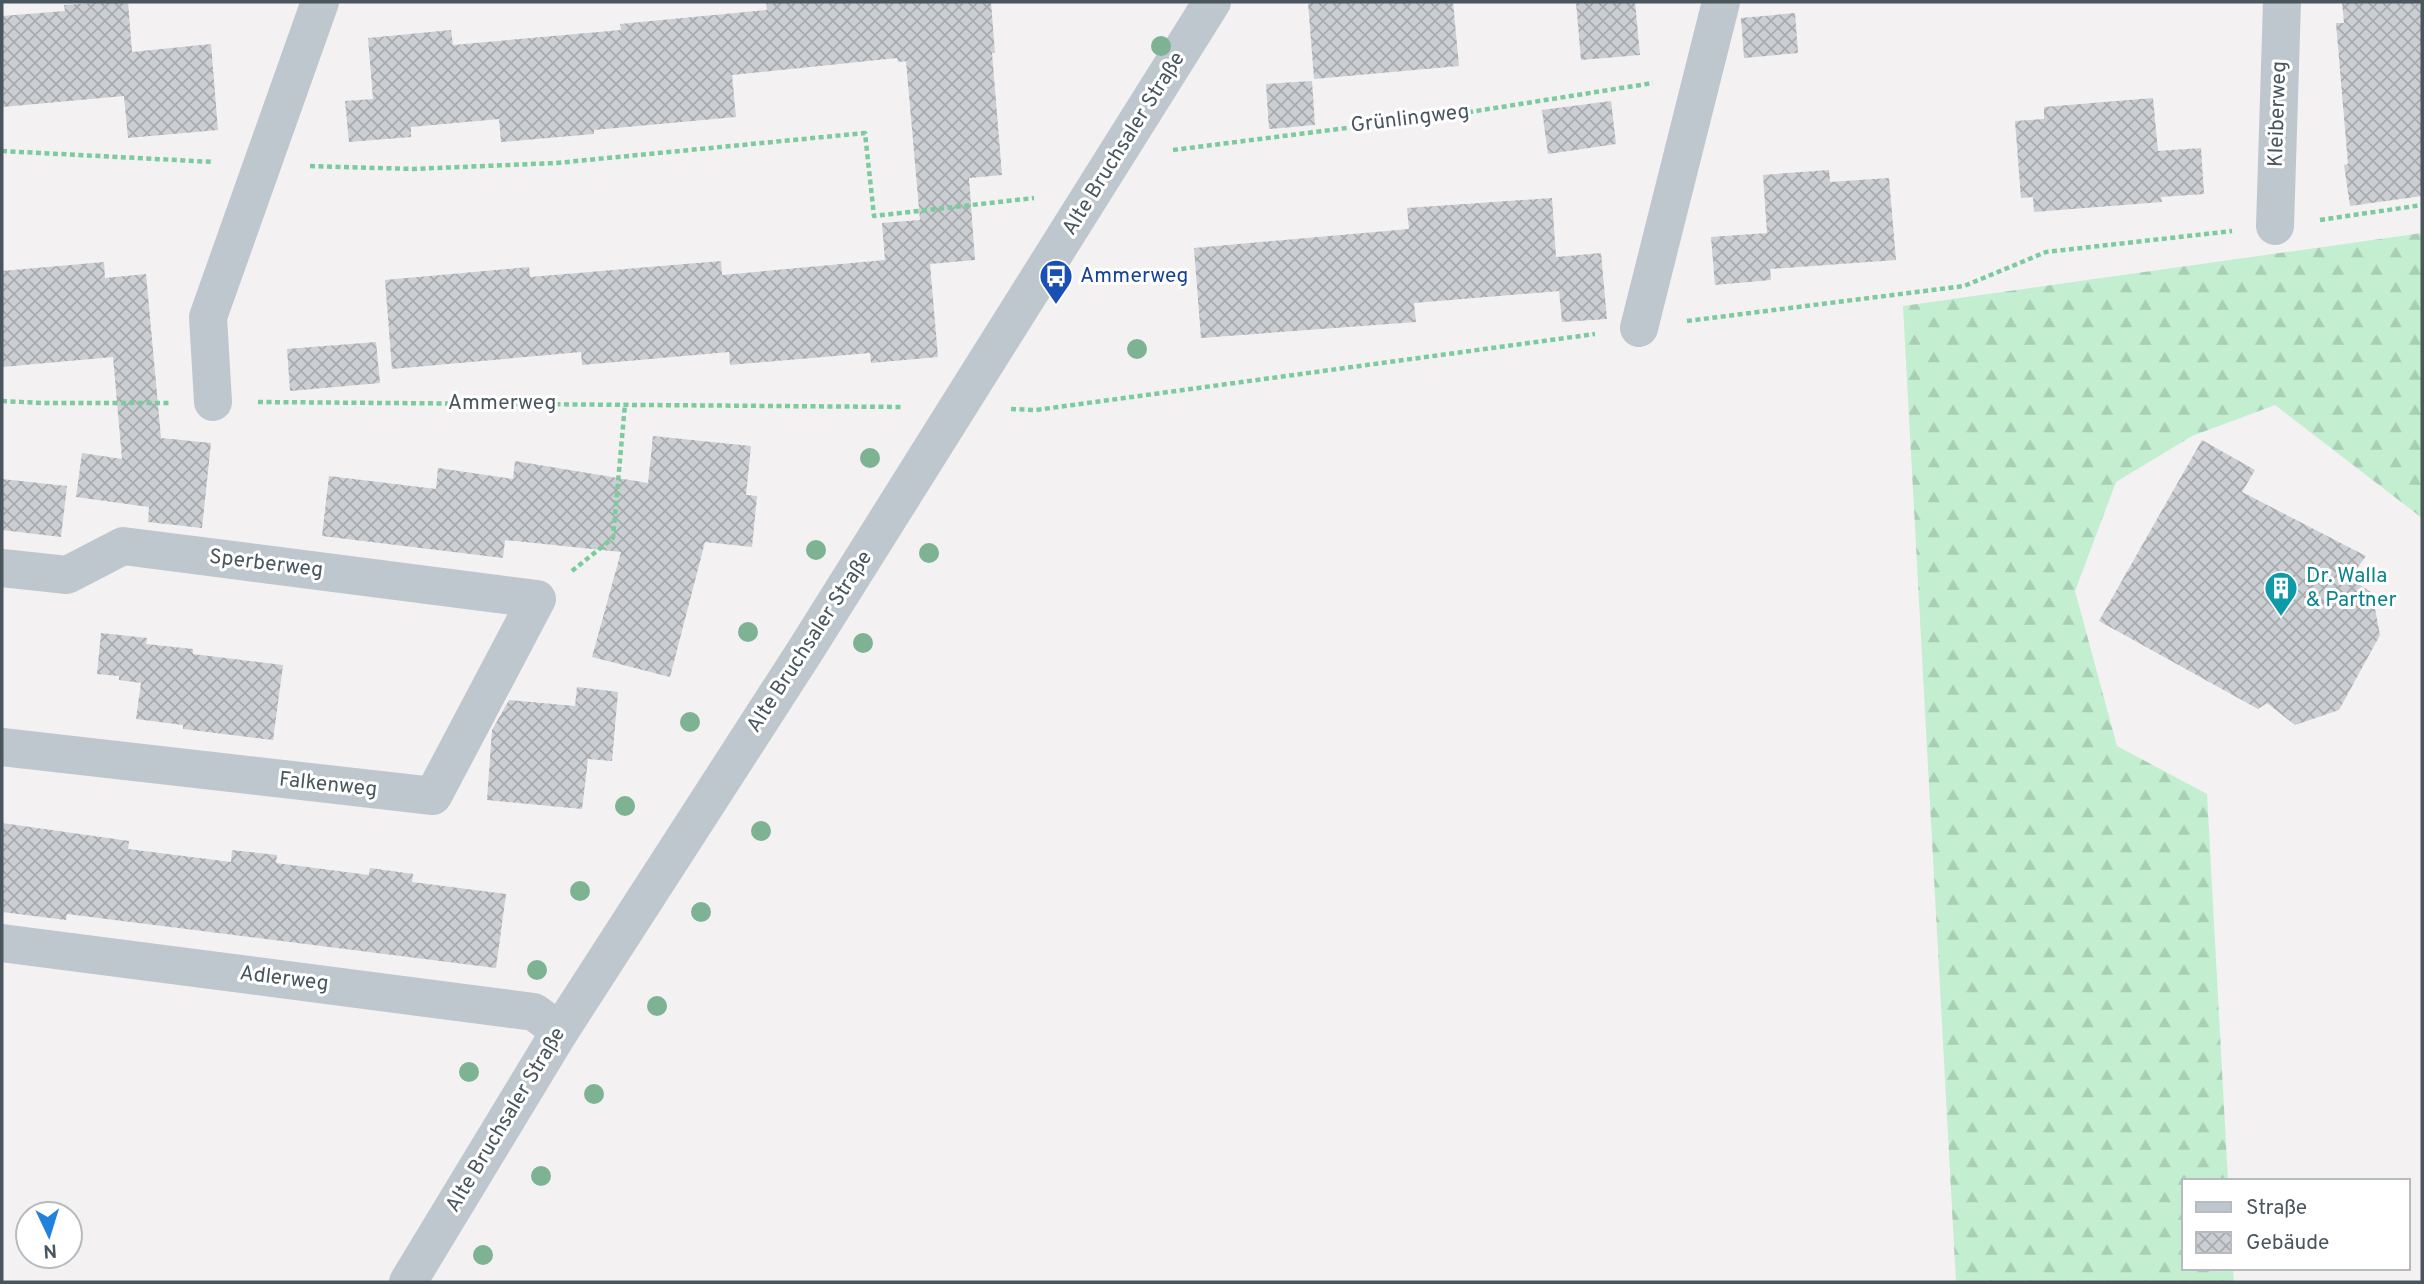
<svg xmlns="http://www.w3.org/2000/svg" width="2424" height="1284" font-family="Overpass,sans-serif">
	<style>
		.forest { fill: url(#forest-firs) }
		.building { fill: url(#building-cross-hatch) }
		.lines { fill: none; stroke-linecap: round; stroke-linejoin: round }
		.path { stroke: #7ccb9e; stroke-width: 4.5; stroke-dasharray: 5 3.5; stroke-linecap: butt }
		.street { stroke: #bec7cd; stroke-width: 38 }
		.tree { fill: #7db293 }
		.labels { text-anchor: middle; dominant-baseline: central; stroke-width: 6; stroke-linejoin: round; paint-order: stroke }
		.street-label { font-size: 21px; fill: #4a565e; stroke: #fff }
		.transit-label { font-size: 21px; fill: #164399; stroke: #fff; text-anchor: start }
		.culture-label { font-size: 21px; fill: #0d838f; stroke: #fff; text-anchor: start }
	</style>
	<defs>
		<pattern id="forest-firs" width="22" height="20" patternUnits="userSpaceOnUse" patternTransform="scale(1.75)"><rect width="22" height="20" fill="#c3eed0"/><path d="M5 1l3.5 6h-7zM16 11l3.5 6h-7z" fill="#a9ceb5"/></pattern>
		<pattern id="building-cross-hatch" width="8" height="8" patternUnits="userSpaceOnUse" patternTransform="scale(1.75)"><rect width="8" height="8" fill="#cbcfd3"/><path d="M0 0l8 8M0 8l8-8" fill="none" stroke="#a7abae"/></pattern>
	</defs>
	<rect width="100%" height="100%" fill="#f3f1f2"/>
	<!-- forest -->
	<path class="forest" d="M2422 233V518L2275 405 2192 436 2116 482 2075 591 2117 746 2207 794 2228 1181H2184V1268H2233L2234 1282H1956L1903 306Z"/>
	<!-- building -->
	<g class="building">
		<path d="M108 2H128L132 52 211 44 218 130 128 138 124 96 2 107V16L65 11 64 5Z"/>
		<path d="M766 2H991L995 53H992L1002 175 969 178 975 260 930 264 938 357 871 363 870 353 730 365 729 352 582 365 581 352 392 369 385 280 529 267 530 277 721 261 722 275 885 260 882 223 920 220 906 61 898 62 897 58 732 75 736 117 594 130V134L501 142 499 119 411 127V137L349 142 345 101 373 99 368 38 451 30 453 45 621 30 620 24 767 10Z"/>
		<path d="M1308 2H1453L1459 66 1314 79Z"/>
		<path d="M1576 2H1635L1640 55 1581 60Z"/>
		<path d="M2342 2H2422V196L2350 206 2344 165 2348 164 2336 23H2344Z"/>
		<path d="M1795 13 1798 53 1744 58 1741 18Z"/>
		<path d="M1312 81 1315 125 1269 129 1266 84Z"/>
		<path d="M2153 98 2158 151 2201 148 2204 194 2161 197 2162 202 2034 212 2033 197 2021 198 2015 121 2044 119V107Z"/>
		<path d="M1611 101 1616 144 1548 154 1542 110Z"/>
		<path d="M1829 170 1830 182 1889 178 1896 260 1770 269 1771 280 1715 285 1711 237 1767 233 1763 175Z"/>
		<path d="M1552 198 1556 257 1601 253 1607 319 1562 322 1559 291 1414 303 1416 322 1201 338 1194 248 1409 229 1407 208Z"/>
		<path d="M104 262 105 278 146 274 161 438 211 443 202 528 148 522 149 507 76 497 82 453 122 459 113 357 2 367V271Z"/>
		<path d="M376 342 380 383 290 391 287 349Z"/>
		<path d="M653 436 751 446 746 495 757 496 752 547 705 542 670 677 592 657 621 552 505 540 503 558 322 536 329 476 436 489 438 468 513 479 515 461 648 483Z"/>
		<path d="M2202 440 2255 470 2242 492 2366 556 2350 578 2372 593 2380 635 2339 710 2295 725 2267 703 2258 709 2099 621Z"/>
		<path d="M2 479 67 486 61 537 2 530Z"/>
		<path d="M101 633 147 638 146 644 193 649V654L283 665 273 740 183 729V725L136 719 141 683 119 680V676L97 674Z"/>
		<path d="M577 687 618 692 612 761 588 759 582 809 487 800 492 730 509 700 575 706Z"/>
		<path d="M2 823 129 841 128 849 231 862 232 850 277 855 276 863 369 875 370 868 413 874 412 882 506 894 496 968 67 914 66 920 2 912Z"/>
	</g>
	<g class="lines">
		<!-- path -->
		<g class="path">
			<path d="M1173 150 1457 114 1653 83"/>
			<path d="M2 151 214 162"/>
			<path d="M310 166 413 169 556 163 865 133 874 216 1034 198"/>
			<path d="M2320 220 2422 205"/>
			<path d="M1687 321 1964 286 2046 252 2232 231"/>
			<path d="M2 401 41 403H169"/>
			<path d="M258 402 904 407"/>
			<path d="M1011 409 1036 410 1595 334"/>
			<path d="M572 571 613 538 625 404"/>
		</g>
		<!-- street -->
		<g class="street">
			<path d="M2275 226 2282 2"/>
			<path d="M1639 328 1721 2"/>
			<path d="M213 402 208 317 320 2"/>
			<path d="M2 568 67 575 123 546 537 599 433 796 2 747"/>
			<path d="M2 943 534 1012 560 1031"/>
			<path d="M408 1282 560 1031 805 651 1212 2"/>
		</g>
	</g>
	<!-- trees -->
	<g class="tree">
		<circle cx="1161" cy="46" r="10"/>
		<circle cx="1137" cy="349" r="10"/>
		<circle cx="870" cy="458" r="10"/>
		<circle cx="816" cy="550" r="10"/>
		<circle cx="929" cy="553" r="10"/>
		<circle cx="748" cy="632" r="10"/>
		<circle cx="863" cy="643" r="10"/>
		<circle cx="690" cy="722" r="10"/>
		<circle cx="625" cy="806" r="10"/>
		<circle cx="761" cy="831" r="10"/>
		<circle cx="580" cy="891" r="10"/>
		<circle cx="701" cy="912" r="10"/>
		<circle cx="537" cy="970" r="10"/>
		<circle cx="657" cy="1006" r="10"/>
		<circle cx="469" cy="1072" r="10"/>
		<circle cx="594" cy="1094" r="10"/>
		<circle cx="541" cy="1176" r="10"/>
		<circle cx="483" cy="1255" r="10"/>
	</g>
	<!-- icons -->
	<defs>
		<symbol id="bus-pin" viewBox="-11 -11 22 30"><path d="M0 17L-7.5 6A9.5 9.5 0 1 1 7.5 6Z" fill="#1a4fb4" stroke="#fff"/><path d="M-5-6H5V4H4V6H2V4H-2V6H-4V4H-5ZM-3.5-4V0h7V-4ZM-3.5 1.2v1.5H-2V1.2ZM2 1.2v1.5H3.5V1.2Z" fill="#fff"/></symbol>
		<symbol id="building-pin" viewBox="-11 -11 22 30"><path d="M0 17L-7.5 6A9.5 9.5 0 1 1 7.5 6Z" fill="#0f9aa8" stroke="#fff"/><path d="M-4-6H4V6H1V3H-1V6H-4ZM-2.5-4.3h1.7v1.8h-1.7ZM.8-4.3h1.7v1.8H.8ZM-2.5-1h1.7V.8h-1.7ZM.8-1h1.7V.8H.8Z" fill="#fff"/></symbol>
	</defs>
	<g fill-rule="evenodd">
		<use href="#bus-pin" x="1037" y="257" width="38" height="52"/>
		<use href="#building-pin" x="2262" y="569" width="38" height="52"/>
	</g>
	<g class="labels">
		<!-- street labels -->
		<g class="street-label">
			<text transform="translate(2278 114) rotate(-88)">Kleiberweg</text>
			<text transform="translate(1410 119) rotate(-7)">Grünlingweg</text>
			<text transform="translate(1124 144) rotate(-58)">Alte Bruchsaler Straße</text>
			<text x="502" y="403">Ammerweg</text>
			<text transform="translate(266 564) rotate(7)">Sperberweg</text>
			<text transform="translate(810 642) rotate(-57)">Alte Bruchsaler Straße</text>
			<text transform="translate(328 785) rotate(6)">Falkenweg</text>
			<text transform="translate(284 979) rotate(7)">Adlerweg</text>
			<text transform="translate(506 1120) rotate(-59)">Alte Bruchsaler Straße</text>
		</g>
		<!-- transit labels -->
		<g class="transit-label">
			<text x="1080" y="276">Ammerweg</text>
		</g>
		<!-- culture labels -->
		<g class="culture-label">
			<text x="2306" y="576">Dr. Walla<tspan x="2306" dy="24">&amp; Partner</tspan></text>
		</g>
	</g>
	<!-- border -->
	<rect width="2424" height="1284" fill="none" stroke="#4a565e" stroke-width="7"/>
	<!-- legend -->
	<rect x="2182" y="1179" width="228" height="91" fill="#ffffff" stroke="#b7bbbf" stroke-width="2"/>
	<rect x="2196" y="1202" width="35" height="10" fill="#bec7cd" stroke="#b7bbbf" stroke-width="2"/>
	<text x="2246" y="1214" font-size="21" fill="#4a565e">Straße</text>
	<rect x="2196" y="1232" width="35" height="21" fill="url(#building-cross-hatch)" stroke="#b7bbbf" stroke-width="2"/>
	<text x="2246" y="1249" font-size="21" fill="#4a565e">Gebäude</text>
	<!-- north arrow -->
	<g transform="translate(49 1235) rotate(176)"><circle r="33" fill="#ffffff" stroke="#b7bbbf" stroke-width="2"/>
	<path d="M0-5L12 26L0 18L-12 26Z" fill="#2182de"/>
	<text y="-10" font-size="19" font-weight="bold" text-anchor="middle" fill="#4a565e">N</text>
	</g>
</svg>
